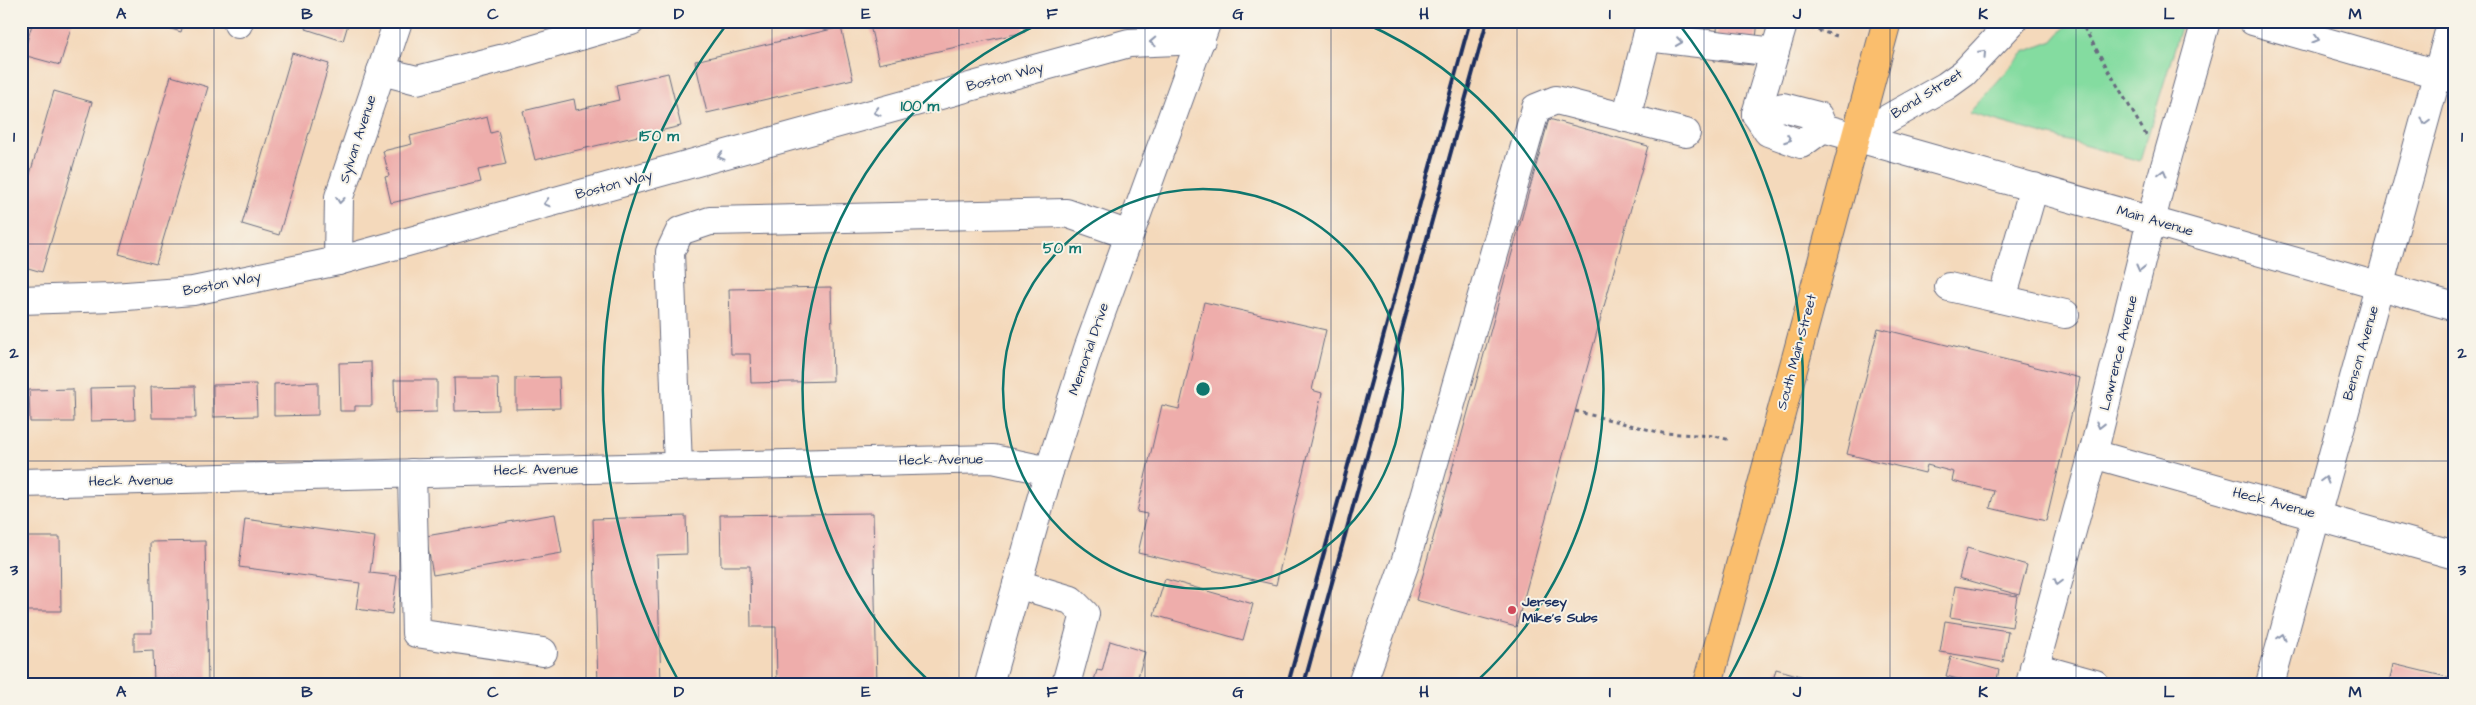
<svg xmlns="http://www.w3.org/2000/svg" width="2476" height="705" font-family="'Architects Daughter',sans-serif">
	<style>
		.green { fill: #84dca0; stroke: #50867f }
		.building { fill: #eeadab }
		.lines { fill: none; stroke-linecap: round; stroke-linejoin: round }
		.minor-casing { stroke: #676a7f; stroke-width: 30 }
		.major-casing { stroke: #676a7f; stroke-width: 30 }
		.path { stroke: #676a7f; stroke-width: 3; stroke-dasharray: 4 4; stroke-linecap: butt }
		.minor { stroke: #fff; stroke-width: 28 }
		.major { stroke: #fabe6d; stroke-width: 28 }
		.rail { stroke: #1b2f5e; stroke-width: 4 }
		.oneway { stroke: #8d97ae }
		.grid { fill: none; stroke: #1b2f5e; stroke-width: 1; stroke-opacity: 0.55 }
		.ring { fill: none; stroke: #0f766e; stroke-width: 2.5 }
		.poi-dot { fill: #d1495b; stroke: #f7f3e8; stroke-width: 2 }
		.labels { text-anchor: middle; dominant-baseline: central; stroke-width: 4; stroke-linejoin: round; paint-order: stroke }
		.street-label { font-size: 14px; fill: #1b2f5e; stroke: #f7f3e8 }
		.poi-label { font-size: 14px; font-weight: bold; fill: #1b2f5e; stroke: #f7f3e8; text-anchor: start }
		.centre { fill: #0f766e; stroke: #f7f3e8; stroke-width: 2.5 }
		.ring-label { font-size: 15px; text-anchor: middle; font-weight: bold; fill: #0f766e; stroke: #f7f3e8; stroke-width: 4; stroke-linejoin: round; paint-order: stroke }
		.neatline { fill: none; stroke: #1b2f5e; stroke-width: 2 }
		.grid-label { font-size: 16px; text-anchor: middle; font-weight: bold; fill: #1b2f5e }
	</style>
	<rect width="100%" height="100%" fill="#f7f3e8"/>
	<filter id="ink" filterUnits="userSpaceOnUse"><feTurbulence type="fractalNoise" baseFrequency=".02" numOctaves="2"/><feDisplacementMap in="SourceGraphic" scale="10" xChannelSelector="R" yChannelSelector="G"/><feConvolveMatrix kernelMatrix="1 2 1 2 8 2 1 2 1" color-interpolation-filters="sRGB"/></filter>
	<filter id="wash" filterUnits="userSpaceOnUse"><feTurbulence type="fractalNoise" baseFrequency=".0096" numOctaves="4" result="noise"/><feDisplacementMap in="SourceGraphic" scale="20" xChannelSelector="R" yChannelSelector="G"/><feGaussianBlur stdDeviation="1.12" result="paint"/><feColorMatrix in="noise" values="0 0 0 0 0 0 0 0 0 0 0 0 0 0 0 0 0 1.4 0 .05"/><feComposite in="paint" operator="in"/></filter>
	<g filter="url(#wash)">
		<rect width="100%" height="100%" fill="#f4d9bb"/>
		<!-- green -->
		<path class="green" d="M2070 21H2183L2140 161 1969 113 2024 52 2053 41Z"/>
		<g id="blocks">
			<!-- building -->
			<g class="building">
				<path d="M33 21H73L60 65 23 55Z"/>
				<path d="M145 21H184L181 32Z"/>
				<path d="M308 21H349L343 41 306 29Z"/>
				<path d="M869 21H1022L1025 32 879 64Z"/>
				<path d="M1718 21H1758L1753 65 1714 61Z"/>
				<path d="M841 27 853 79 707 113 695 61Z"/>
				<path d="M292 53 329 64 279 235 242 224Z"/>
				<path d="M668 73 681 126 535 160 523 111 574 99 576 110 619 100 616 85Z"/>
				<path d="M171 76 208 87 156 264 119 254Z"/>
				<path d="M54 91 92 102 42 272 21 266V205Z"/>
				<path d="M487 117 491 133 498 131 506 164 478 170 481 182 391 203 385 177 389 176 383 151 412 144 410 136Z"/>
				<path d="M1549 119 1648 146 1516 627 1416 600Z"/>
				<path d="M831 287 833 381 751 383 750 354H731L729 289Z"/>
				<path d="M1204 302 1326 330 1312 390 1322 393 1276 585 1138 553 1147 514 1137 512 1162 405 1179 409Z"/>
				<path d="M1878 328 2080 378 2046 521 1990 508 1994 491 1952 481 1954 472 1927 465 1925 473 1847 454Z"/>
				<path d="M371 362 372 406H355V411H340L339 363Z"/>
				<path d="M559 377 560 408 516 409V378Z"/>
				<path d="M454 378H498L499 410 455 411Z"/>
				<path d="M394 380H437V412L395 413Z"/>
				<path d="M318 382V415L274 416V384Z"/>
				<path d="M256 384 257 416 213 417V385Z"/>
				<path d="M195 386 196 418H152L151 387Z"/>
				<path d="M134 387 135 420 91 421 90 388Z"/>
				<path d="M73 389 74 422H30L29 390Z"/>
				<path d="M873 513 877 684H777L776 627H751L750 566H721L720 515Z"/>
				<path d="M555 514 562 553 433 575 426 536Z"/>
				<path d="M686 516 687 554 657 555 661 684H598L593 519Z"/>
				<path d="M245 519 375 537 370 573 397 576 392 614 356 609 360 583 239 567Z"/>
				<path d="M21 537H60L61 611H21Z"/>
				<path d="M205 541 208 684H154L153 650 134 651V633H152L150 542Z"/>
				<path d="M1967 548 2027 565 2019 595 1959 578Z"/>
				<path d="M1165 579 1253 604 1243 640 1154 615Z"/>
				<path d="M1955 586 2017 596 2012 627 1950 617Z"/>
				<path d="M1945 621 2008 631 2003 662 1940 652Z"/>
				<path d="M1110 641 1145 652 1136 684H1093L1097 670 1102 671Z"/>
				<path d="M1951 657 1999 670 1996 684H1977L1946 676Z"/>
				<path d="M2393 664 2455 679V684H2389Z"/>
				<path d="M1776 669 1825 683V684H1772Z"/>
			</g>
		</g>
	</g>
	<g filter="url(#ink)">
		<use href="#blocks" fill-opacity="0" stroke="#676a7f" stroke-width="1"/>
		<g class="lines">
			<defs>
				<g id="minor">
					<path d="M1651 21 1647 37 1775 52"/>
					<path d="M2253 21 2455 79"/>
					<path d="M238 24 239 21"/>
					<path d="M381 71 417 80 504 58 631 21"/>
					<path d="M1756 114 1783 107 1818 116 1823 128 1855 137 2455 307"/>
					<path d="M1756 114 1784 21"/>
					<path d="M1756 114 1768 132 1801 144 1823 128"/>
					<path d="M1626 118 1647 37"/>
					<path d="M1855 137 1946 86 1964 73 2013 21"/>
					<path d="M338 261 339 197 398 21"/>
					<path d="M1949 287 2065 314"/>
					<path d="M2002 299 2034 187"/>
					<path d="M21 300 113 297 193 291 338 261 1129 43 1201 40"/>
					<path d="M2093 454 2455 555"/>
					<path d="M678 467 670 252 680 231 710 221 1066 213 1129 235"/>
					<path d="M412 473 416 633 543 652"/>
					<path d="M21 483 993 459 1049 471"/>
					<path d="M1017 584 1071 600 1085 614 1066 684"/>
					<path d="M2034 667 2095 684"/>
					<path d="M989 684 1049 471 1088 349 1207 21"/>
					<path d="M1362 684 1406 560 1536 108 1556 100 1686 133"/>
					<path d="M2030 684 2093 454 2162 177 2206 21"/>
					<path d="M2270 684 2452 21"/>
				</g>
				<path id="major" d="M1708 684 1887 21"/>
			</defs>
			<!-- minor casing -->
			<use href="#minor" class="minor-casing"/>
			<!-- major casing -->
			<use href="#major" class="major-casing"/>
			<!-- path -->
			<g class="path">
				<path d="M2080 21 2146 135"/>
				<path d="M1810 28 1840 37"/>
				<path d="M1575 411 1662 433 1715 436 1730 440"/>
			</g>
			<!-- minor -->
			<use href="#minor" class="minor"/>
			<!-- major -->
			<use href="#major" class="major"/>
			<!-- rail -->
			<g class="rail">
				<path d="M1288 684 1470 21"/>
				<path d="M1304 684 1487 21"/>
			</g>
		</g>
		<!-- one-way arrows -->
		<defs><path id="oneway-chevron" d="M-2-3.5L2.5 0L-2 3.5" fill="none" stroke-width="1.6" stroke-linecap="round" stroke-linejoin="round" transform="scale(1.25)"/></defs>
		<g class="oneway">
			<use href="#oneway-chevron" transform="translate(2316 39) rotate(16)"/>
			<use href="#oneway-chevron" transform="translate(1153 42) rotate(178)"/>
			<use href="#oneway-chevron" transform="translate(1679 42) rotate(8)"/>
			<use href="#oneway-chevron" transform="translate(1983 53) rotate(-47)"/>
			<use href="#oneway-chevron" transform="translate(877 112) rotate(165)"/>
			<use href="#oneway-chevron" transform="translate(2425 121) rotate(105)"/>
			<use href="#oneway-chevron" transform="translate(1788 139) rotate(20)"/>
			<use href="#oneway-chevron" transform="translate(721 156) rotate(165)"/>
			<use href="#oneway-chevron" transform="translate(2163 173) rotate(-75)"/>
			<use href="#oneway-chevron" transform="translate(340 200) rotate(96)"/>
			<use href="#oneway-chevron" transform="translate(547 203) rotate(165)"/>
			<use href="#oneway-chevron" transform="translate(2140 268) rotate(104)"/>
			<use href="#oneway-chevron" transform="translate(2100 425) rotate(104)"/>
			<use href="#oneway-chevron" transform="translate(2325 480) rotate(-74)"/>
			<use href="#oneway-chevron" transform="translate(2058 582) rotate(105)"/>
			<use href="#oneway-chevron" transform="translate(2282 637) rotate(-75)"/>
		</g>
	</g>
	<!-- grid -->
	<path class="grid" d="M214 21V684M400 21V684M586 21V684M772 21V684M959 21V684M1145 21V684M1331 21V684M1517 21V684M1704 21V684M1890 21V684M2076 21V684M2262 21V684M21 244H2455M21 461H2455"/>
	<!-- distance rings -->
	<g class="ring">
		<circle cx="1203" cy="389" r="200"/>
		<path d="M930 682A400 400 0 0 1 1044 22M1362 22A400 400 0 0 1 1476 682"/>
		<path d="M678 680A600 600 0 0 1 727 24M1679 24A600 600 0 0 1 1728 680"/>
	</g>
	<!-- markers -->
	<circle class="poi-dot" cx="1512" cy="610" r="5"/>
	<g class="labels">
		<!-- street labels -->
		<g class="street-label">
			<text transform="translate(1005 77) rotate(-15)">Boston Way</text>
			<text transform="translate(1927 94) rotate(-32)">Bond Street</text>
			<text transform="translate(358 139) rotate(-72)">Sylvan Avenue</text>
			<text transform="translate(614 185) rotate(-15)">Boston Way</text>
			<text transform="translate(2155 221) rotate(16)">Main Avenue</text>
			<text transform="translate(222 284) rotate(-11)">Boston Way</text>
			<text transform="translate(1089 349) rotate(-71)">Memorial Drive</text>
			<text transform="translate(1797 352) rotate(-75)">South Main Street</text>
			<text transform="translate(2119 353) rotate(-76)">Lawrence Avenue</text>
			<text transform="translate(2361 353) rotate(-74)">Benson Avenue</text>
			<text transform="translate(941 460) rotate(-1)">Heck Avenue</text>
			<text transform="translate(536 470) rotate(-1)">Heck Avenue</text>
			<text transform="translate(131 481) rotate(-1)">Heck Avenue</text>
			<text transform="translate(2274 503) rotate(15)">Heck Avenue</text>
		</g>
		<!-- poi labels -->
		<g class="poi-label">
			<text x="1522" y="602">Jersey<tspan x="1522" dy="16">Mike's Subs</tspan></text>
		</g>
	</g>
	<circle cx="1203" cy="389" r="8" class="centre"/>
	<g class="ring-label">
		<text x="920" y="111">100 m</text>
		<text x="659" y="141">150 m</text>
		<text x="1062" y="253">50 m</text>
	</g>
	<!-- margin -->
	<rect width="2476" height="705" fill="none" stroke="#f7f3e8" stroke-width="55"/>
	<rect x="28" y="28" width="2420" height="650" class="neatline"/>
	<g class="grid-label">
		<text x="121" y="19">A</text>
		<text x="307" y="19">B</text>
		<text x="493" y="19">C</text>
		<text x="679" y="19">D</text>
		<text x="866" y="19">E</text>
		<text x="1052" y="19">F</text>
		<text x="1238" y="19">G</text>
		<text x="1424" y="19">H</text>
		<text x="1610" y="19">I</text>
		<text x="1797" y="19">J</text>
		<text x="1983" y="19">K</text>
		<text x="2169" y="19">L</text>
		<text x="2355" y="19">M</text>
		<text x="14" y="142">1</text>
		<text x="2462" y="142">1</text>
		<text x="14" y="358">2</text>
		<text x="2462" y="358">2</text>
		<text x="14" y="575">3</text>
		<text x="2462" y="575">3</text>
		<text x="121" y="697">A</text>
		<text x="307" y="697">B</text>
		<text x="493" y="697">C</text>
		<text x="679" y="697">D</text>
		<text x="866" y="697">E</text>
		<text x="1052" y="697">F</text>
		<text x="1238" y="697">G</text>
		<text x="1424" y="697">H</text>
		<text x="1610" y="697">I</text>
		<text x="1797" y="697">J</text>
		<text x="1983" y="697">K</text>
		<text x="2169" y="697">L</text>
		<text x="2355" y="697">M</text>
	</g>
</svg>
